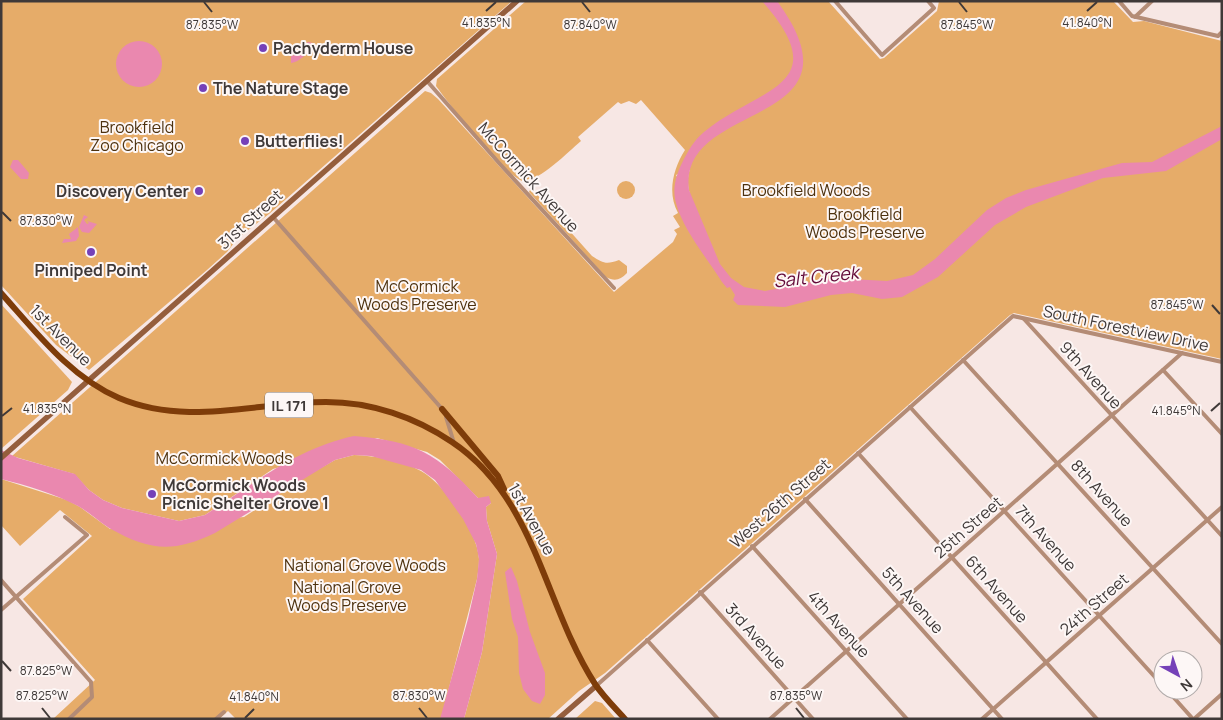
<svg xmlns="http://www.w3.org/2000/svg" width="1223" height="720" font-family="Manrope,sans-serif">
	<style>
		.green { fill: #e6ac69; fill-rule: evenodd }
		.water { fill: #ea88af }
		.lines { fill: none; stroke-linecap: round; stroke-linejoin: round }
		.street { stroke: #b48c76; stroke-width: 4 }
		.secondary { stroke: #955e3d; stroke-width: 5.5 }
		.primary { stroke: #7e3c09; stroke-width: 6 }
		.ticks { fill: none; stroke: #3f3938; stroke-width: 2 }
		.poi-dot { fill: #7541b8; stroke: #fdf7f6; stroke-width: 2 }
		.labels { text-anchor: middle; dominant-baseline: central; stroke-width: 4; stroke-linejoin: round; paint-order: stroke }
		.shield { fill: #fdf7f6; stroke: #787271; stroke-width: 1 }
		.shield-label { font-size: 15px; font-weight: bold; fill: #3f3938 }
		.poi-label { font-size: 16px; font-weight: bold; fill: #3f3938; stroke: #fdf7f6; text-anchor: start }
		.park-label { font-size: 16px; fill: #4e320f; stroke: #fdf7f6 }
		.street-label { font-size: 16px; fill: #3f3938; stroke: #fdf7f6 }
		.water-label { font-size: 18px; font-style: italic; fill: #620938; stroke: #fdf7f6 }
		.ticks-label { font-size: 12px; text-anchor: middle; fill: #3f3938; stroke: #fdf7f6; stroke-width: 4; stroke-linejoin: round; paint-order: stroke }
	</style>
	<rect width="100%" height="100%" fill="#f7e7e4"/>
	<!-- green -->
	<g class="green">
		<path d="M1 1H512L269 214 238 238 227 252 207 270 89 370 56 345 1 285Z"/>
		<path d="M526 1H828L880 59 884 58 937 11 939 1H1113L1133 22 1144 21 1222 41V359L1014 313 1010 315 605 673 579 691 548 719H464L482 652 497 554 487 521 486 507 491 503 478 498 440 460 427 452 377 438 273 469 205 515 179 521 122 508 103 500 89 490 74 474 12 456 425 91 431 93 438 99 614 292 673 242 677 234 674 230 680 227 673 216 678 213C667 193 673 169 685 150L641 100 636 104 629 101 621 104 618 102 578 137 581 141C568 152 539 182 522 181 503 174 450 105 436 86L437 79ZM690 169C684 185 692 203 700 218L676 175Z"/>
		<circle cx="626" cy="190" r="9"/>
		<path d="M530 190 534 191 592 256C603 263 606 265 619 260L627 266V273C620 280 615 282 606 277L529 192Z"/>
		<path d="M1 304 72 382 68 390 1 449Z"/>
		<path d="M354 455C377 456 401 460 421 471 444 483 478 533 479 559 479 566 478 572 477 579L441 719H236L228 711 219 719H53L95 680 23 599 92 536 60 510 20 546 1 525V479L67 500 80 507 110 529 244 517 310 474 335 460Z"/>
		<path d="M595 701 602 703 616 719H575Z"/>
	</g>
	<!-- water -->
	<g class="water">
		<path d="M762 1H777C872 130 677 99 689 190L720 264 731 278 744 287 765 291 832 278 887 281 913 275 935 259 987 210 1006 198 1026 190 1122 163 1152 162 1222 126V139L1166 171 1103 178 1026 207 995 225 938 277 902 297 882 299 852 293 831 295 785 307 738 305 733 300 735 295 730 287 727 288 722 282C707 258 683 230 676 203 672 189 676 175 682 163 688 151 694 140 704 132 758 87 838 87 762 1Z"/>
		<circle cx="139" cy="64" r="23"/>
		<path d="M308 42 313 43V47C307 53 300 62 291 63V56L301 53 303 46Z"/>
		<path d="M13 160H18L29 173 28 179H21L10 167Z"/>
		<path d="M84 215 88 217 84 220 87 224 89 223 87 221 97 224 89 233 82 232 79 227Z"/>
		<path d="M78 227 79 236 76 241 62 243 64 239H71L69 234Z"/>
		<path d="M354 436C415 441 437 453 478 498L489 496 491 503 486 507 487 521 497 554 482 652 464 719H440L468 619 477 579 479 559 476 544 463 519 435 480 421 470 371 456 354 455 335 460 215 533C173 553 150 551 109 528 98 521 89 512 78 506 55 494 26 485 1 479V450L18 458 75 474 89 490 103 500 122 508 179 521 205 515C253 484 297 448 354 436Z"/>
		<path d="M511 567 517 581 530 632 545 673V695L540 704 532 701 523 689 519 673 518 637 512 619 505 572Z"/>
	</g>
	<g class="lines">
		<!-- street -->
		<g class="street">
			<path d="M835 1 882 55 934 8 928 1"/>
			<path d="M1119 1 1132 16 1218 36 1222 32"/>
			<path d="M1135 17 1152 1"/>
			<path d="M427 81 499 163 614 288"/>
			<path d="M273 217 443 410"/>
			<path d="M1024 319 1222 536"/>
			<path d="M963 360 1222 644"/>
			<path d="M1163 370 1222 434"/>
			<path d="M910 407 1163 686"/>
			<path d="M446 417 454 443"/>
			<path d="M858 453 1097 719"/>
			<path d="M805 499 1002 719"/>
			<path d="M752 546 907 719"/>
			<path d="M1 580 91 682 92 697 69 719"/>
			<path d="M700 592 813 719"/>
			<path d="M1 610 87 535 65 517"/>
			<path d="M647 640 718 719"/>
			<path d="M596 686 1013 316 1222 362"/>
			<path d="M1167 690 1193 719"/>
			<path d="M216 719 224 712"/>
			<path d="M770 719 1182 353"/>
			<path d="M982 719 1222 507"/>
			<path d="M1194 719 1222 694"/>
		</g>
		<!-- secondary -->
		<g class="secondary">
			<path d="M1 458 517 1"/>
			<path d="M558 719 596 686"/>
		</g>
		<!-- primary -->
		<g class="primary">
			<path d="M1 293C36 332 70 377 119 398 188 427 256 402 326 402 371 402 415 417 452 442 536 498 544 605 595 684 603 696 615 708 625 719"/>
			<path d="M442 409 498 476 504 489"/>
		</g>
	</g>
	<!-- ticks -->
	<path class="ticks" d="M204 2 212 12M582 2 590 12M959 2 967 12M486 11 496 2M1087 11 1097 2M2 212 11 221M1212 305 1220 314M1211 411 1220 403M2 416 12 408M2 661 11 671M42 708 50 718M419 708 427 718M796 708 804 718M245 718 254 709"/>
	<!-- markers -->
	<g class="poi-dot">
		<circle cx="263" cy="48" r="5"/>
		<circle cx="203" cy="88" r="5"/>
		<circle cx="245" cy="141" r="5"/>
		<circle cx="199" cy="191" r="5"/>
		<circle cx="91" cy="252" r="5"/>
		<circle cx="152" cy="494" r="5"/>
	</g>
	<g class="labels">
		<!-- shield labels -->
		<rect class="shield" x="265" y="392.5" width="48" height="25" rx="4"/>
		<g class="shield-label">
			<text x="289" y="405">IL 171</text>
		</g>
		<!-- poi labels -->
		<g class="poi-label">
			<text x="273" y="48">Pachyderm House</text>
			<text x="213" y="88">The Nature Stage</text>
			<text x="255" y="141">Butterflies!</text>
			<text x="189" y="191" text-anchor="end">Discovery Center</text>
			<text x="91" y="270" text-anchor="middle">Pinniped Point</text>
			<text x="162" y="485">McCormick Woods<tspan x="162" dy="18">Picnic Shelter Grove 1</tspan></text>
		</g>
		<!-- park labels -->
		<g class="park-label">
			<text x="137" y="127">Brookfield<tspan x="137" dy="18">Zoo Chicago</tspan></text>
			<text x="806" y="190">Brookfield Woods</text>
			<text x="865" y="214">Brookfield<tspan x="865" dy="18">Woods Preserve</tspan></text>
			<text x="417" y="286">McCormick<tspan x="417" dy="18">Woods Preserve</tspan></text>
			<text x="224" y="458">McCormick Woods</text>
			<text x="365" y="565">National Grove Woods</text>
			<text x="347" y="587">National Grove<tspan x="347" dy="18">Woods Preserve</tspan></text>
		</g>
		<!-- street labels -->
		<g class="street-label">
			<text transform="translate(529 177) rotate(48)">McCormick Avenue</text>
			<text transform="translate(250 219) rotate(-42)">31st Street</text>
			<text transform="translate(1126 328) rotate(12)">South Forestview Drive</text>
			<text transform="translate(61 335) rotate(45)">1st Avenue</text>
			<text transform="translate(1091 375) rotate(48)">9th Avenue</text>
			<text transform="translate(1102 493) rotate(48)">8th Avenue</text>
			<text transform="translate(780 503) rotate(-41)">West 26th Street</text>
			<text transform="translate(532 519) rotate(61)">1st Avenue</text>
			<text transform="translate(968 527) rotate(-41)">25th Street</text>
			<text transform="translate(1046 538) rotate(48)">7th Avenue</text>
			<text transform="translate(997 589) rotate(48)">6th Avenue</text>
			<text transform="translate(913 600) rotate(48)">5th Avenue</text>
			<text transform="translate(1094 604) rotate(-41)">24th Street</text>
			<text transform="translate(839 624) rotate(48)">4th Avenue</text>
			<text transform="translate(756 636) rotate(48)">3rd Avenue</text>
		</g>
		<!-- water labels -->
		<g class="water-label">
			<text transform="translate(816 276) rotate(-6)">Salt Creek</text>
		</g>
	</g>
	<g class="ticks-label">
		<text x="486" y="27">41.835°N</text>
		<text x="1087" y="27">41.840°N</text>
		<text x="212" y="29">87.835°W</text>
		<text x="590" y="29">87.840°W</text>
		<text x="967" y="29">87.845°W</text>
		<text x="46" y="225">87.830°W</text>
		<text x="1177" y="309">87.845°W</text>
		<text x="47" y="413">41.835°N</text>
		<text x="1176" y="415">41.845°N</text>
		<text x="46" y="675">87.825°W</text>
		<text x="42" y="700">87.825°W</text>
		<text x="419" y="700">87.830°W</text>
		<text x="796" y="700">87.835°W</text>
		<text x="254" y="701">41.840°N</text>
	</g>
	<!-- border -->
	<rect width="1223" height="720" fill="none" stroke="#3f3938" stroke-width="5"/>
	<!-- north arrow -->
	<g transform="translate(1178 675) rotate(140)"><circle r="24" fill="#fdf7f6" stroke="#b1abaa"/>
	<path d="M0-4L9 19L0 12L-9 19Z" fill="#7541b8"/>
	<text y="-8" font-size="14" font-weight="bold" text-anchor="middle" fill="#3f3938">N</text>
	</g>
</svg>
